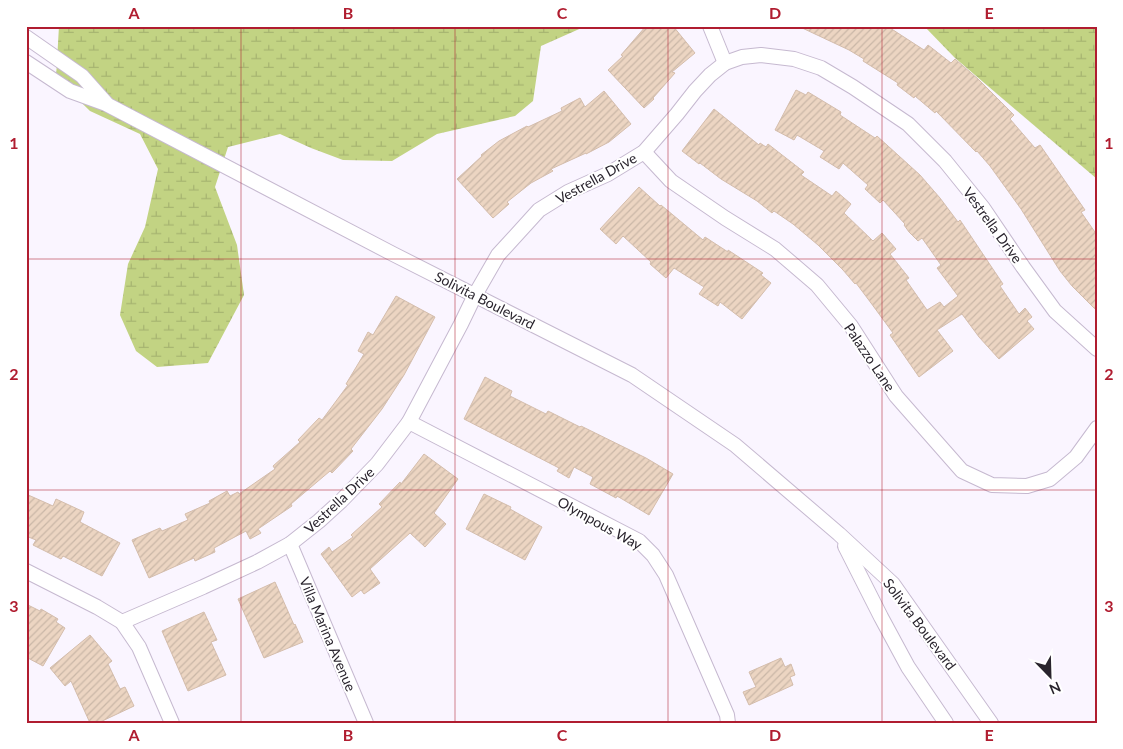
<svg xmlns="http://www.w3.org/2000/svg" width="1123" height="749" font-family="Lato,sans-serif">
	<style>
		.wetland { fill: url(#wetland-marsh) }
		.building { fill: url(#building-hatch); stroke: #d4bdac }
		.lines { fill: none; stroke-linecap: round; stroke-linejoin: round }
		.minor-casing { stroke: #c6b9d0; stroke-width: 16 }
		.minor { stroke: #fff; stroke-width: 14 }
		.grid { fill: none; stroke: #b01d30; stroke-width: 1; stroke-opacity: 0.55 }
		.labels { text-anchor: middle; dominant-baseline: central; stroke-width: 4; stroke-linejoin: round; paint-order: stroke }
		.street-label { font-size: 14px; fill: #29242d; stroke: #fff }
		.neatline { fill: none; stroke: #b01d30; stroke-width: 2 }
		.grid-label { font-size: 16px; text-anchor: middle; font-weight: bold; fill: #b01d30 }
	</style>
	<defs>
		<pattern id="wetland-marsh" width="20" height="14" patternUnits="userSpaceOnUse" patternTransform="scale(1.25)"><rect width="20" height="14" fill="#c2d383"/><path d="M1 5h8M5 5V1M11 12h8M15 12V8" fill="none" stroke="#a7b571"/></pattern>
		<pattern id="building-hatch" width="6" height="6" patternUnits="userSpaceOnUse" patternTransform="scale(1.25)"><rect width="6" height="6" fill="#ecd5c2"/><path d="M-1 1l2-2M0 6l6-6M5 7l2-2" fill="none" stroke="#cab7a7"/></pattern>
	</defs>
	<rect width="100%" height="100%" fill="#faf5ff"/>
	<!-- wetland -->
	<g class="wetland">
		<path d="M59 26H586L541 46 533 101 515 116 437 134 392 161 343 160 311 148 280 134 228 147 215 187 237 245 244 295 208 363 157 367 136 351 120 315 128 264 145 227 158 169 140 134 90 111 56 78Z"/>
		<path d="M924 26H1097V179L955 58Z"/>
	</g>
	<!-- building -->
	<g class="building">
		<path d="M646 26H673L695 53 672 72 675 73 653 98 654 99 644 108 608 70 623 56 621 55Z"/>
		<path d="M798 26H887L924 50 928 45 951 63 955 59 978 79 1014 115 1010 119 1035 148 1040 145 1085 210 1081 212 1097 235V311L1072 286 1060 271 1021 209 990 166 977 151 976 152 936 111 935 113 915 96 914 98 897 85 898 83 863 61 864 59 849 50Z"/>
		<path d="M796 90 806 95 808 92 841 112 840 115 875 138 877 136 920 175 940 198 958 222 960 220 1003 284 1000 286 1019 314 1025 308 1032 317 1027 321 1034 329 999 359 979 337 962 314 937 330 953 351 919 377 890 335 893 333 871 303 856 283 855 284 843 270 818 245 793 224 774 211 772 213 757 201 721 179 700 163 699 164 682 151 714 109 759 145 760 143 766 147 768 144 804 172 801 175 832 196 836 191 851 204 844 213 873 241 882 233 896 249 890 254 909 278 906 280 927 310 940 302 944 307 958 296 937 268 941 265 922 238 918 241 909 232 904 225 905 224 883 200 880 203 865 189 868 185 843 163 839 169 820 157 824 151 797 135 794 140 775 130Z"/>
		<path d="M604 91 631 124 609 142 586 154V153L551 169 553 171 531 183 507 202 509 204 493 218 457 179 482 156 481 155 499 141 527 126 528 127 562 111 561 108 580 98 585 107Z"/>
		<path d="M639 187 660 206 661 205 703 240 705 237 728 252V250L763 273 761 275 771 283 742 319 720 302 718 306 699 294 704 287 674 268 666 278 650 264 651 262 623 236 616 244 600 229Z"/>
		<path d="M396 296 435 317 404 375 382 409 351 449 353 451 332 473 330 471 291 504 292 506 258 529 261 533 250 539 246 531 214 548 215 552 195 561 194 558 149 578 132 540 160 528 162 531 188 520 185 514 210 503 209 501 227 491 230 496 238 492 239 494 275 469 273 466 300 442 298 440 319 418 322 420 348 385 346 384 364 354 358 351 368 332 373 335Z"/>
		<path d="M485 377 512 391 510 396 546 414 548 411 580 427 581 426 646 458 673 474 649 515 617 496 616 498 590 484 593 477 574 467 569 478 557 471 559 468 464 419Z"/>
		<path d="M424 454 458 479 434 513 446 524 425 547 410 533 370 569 380 583 364 594 361 590 352 597 321 554 329 547 332 552 353 537 351 535 382 507 379 504 400 482 401 484Z"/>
		<path d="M26 494 53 506 56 499 84 512 80 522 120 543 102 576 63 556 61 559 33 545 36 540 26 536Z"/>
		<path d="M484 494 511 507 510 509 542 527 525 560 466 529Z"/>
		<path d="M275 582 294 625 295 624 303 642 264 658 238 599Z"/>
		<path d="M26 604 40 611 41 609 58 619 56 622 65 628 43 666 26 657Z"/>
		<path d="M204 612 217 640 211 642 226 675 188 691 162 631Z"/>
		<path d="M90 635 112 661 108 664 120 689 125 687 134 706 98 723H90L71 681 65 686 50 668Z"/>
		<path d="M781 658 785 667 791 664 795 675 790 677 793 685 749 705 743 692 756 687 749 672Z"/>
	</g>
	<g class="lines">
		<defs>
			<g id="minor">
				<path d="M710 26 725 63"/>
				<path d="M26 37 82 76 106 103"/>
				<path d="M26 62 70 91 106 104 393 254 632 375 735 445 839 534 893 584 991 723"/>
				<path d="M644 152 671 181 725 218 775 249 817 285 851 326 896 396 962 471 992 485 1027 486 1050 479 1076 457 1097 428"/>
				<path d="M409 422 639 541 653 555 666 575 727 715 728 723"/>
				<path d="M290 544 366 723"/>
				<path d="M845 546 881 617 908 667 946 723"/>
				<path d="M26 571 97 607 122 622 139 647 172 723"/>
				<path d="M122 622 203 587 257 562 290 544 319 521 341 501 377 464 409 422 461 324 475 295 498 255 539 210 568 192 608 174 644 152 677 114 695 91 710 75 725 63 742 57 761 55 794 59 821 68 853 87 908 124 945 161 983 208 1023 267 1055 311 1097 349"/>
			</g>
		</defs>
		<!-- minor casing -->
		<use href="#minor" class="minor-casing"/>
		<!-- minor -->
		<use href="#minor" class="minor"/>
	</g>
	<!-- grid -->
	<path class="grid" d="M241 26V723M455 26V723M668 26V723M882 26V723M26 259H1097M26 490H1097"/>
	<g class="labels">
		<!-- street labels -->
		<g class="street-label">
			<text transform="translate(596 178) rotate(-29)">Vestrella Drive</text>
			<text transform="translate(993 225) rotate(54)">Vestrella Drive</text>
			<text transform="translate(485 300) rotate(27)">Solivita Boulevard</text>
			<text transform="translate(870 357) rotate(56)">Palazzo Lane</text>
			<text transform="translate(339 500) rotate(-43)">Vestrella Drive</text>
			<text transform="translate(600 523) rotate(29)">Olympous Way</text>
			<text transform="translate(920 624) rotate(53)">Solivita Boulevard</text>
			<text transform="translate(328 634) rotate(67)">Villa Marina Avenue</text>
		</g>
	</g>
	<!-- border -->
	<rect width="1123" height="749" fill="none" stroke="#ffffff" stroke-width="55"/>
	<!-- north arrow -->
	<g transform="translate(1050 676) rotate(157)" stroke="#ffffff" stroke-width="4" paint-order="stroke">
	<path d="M0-4L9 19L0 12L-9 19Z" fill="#29242d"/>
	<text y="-8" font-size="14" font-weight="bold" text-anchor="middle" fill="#29242d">N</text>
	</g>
	<rect x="28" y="28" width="1068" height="694" class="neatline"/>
	<g class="grid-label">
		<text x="134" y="19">A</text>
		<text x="348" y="19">B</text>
		<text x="562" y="19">C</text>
		<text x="775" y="19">D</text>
		<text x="989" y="19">E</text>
		<text x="14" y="149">1</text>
		<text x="1109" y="149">1</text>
		<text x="14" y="380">2</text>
		<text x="1109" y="380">2</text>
		<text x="14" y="612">3</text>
		<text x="1109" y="612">3</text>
		<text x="134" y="741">A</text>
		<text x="348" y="741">B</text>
		<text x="562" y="741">C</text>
		<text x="775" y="741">D</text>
		<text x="989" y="741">E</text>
	</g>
</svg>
